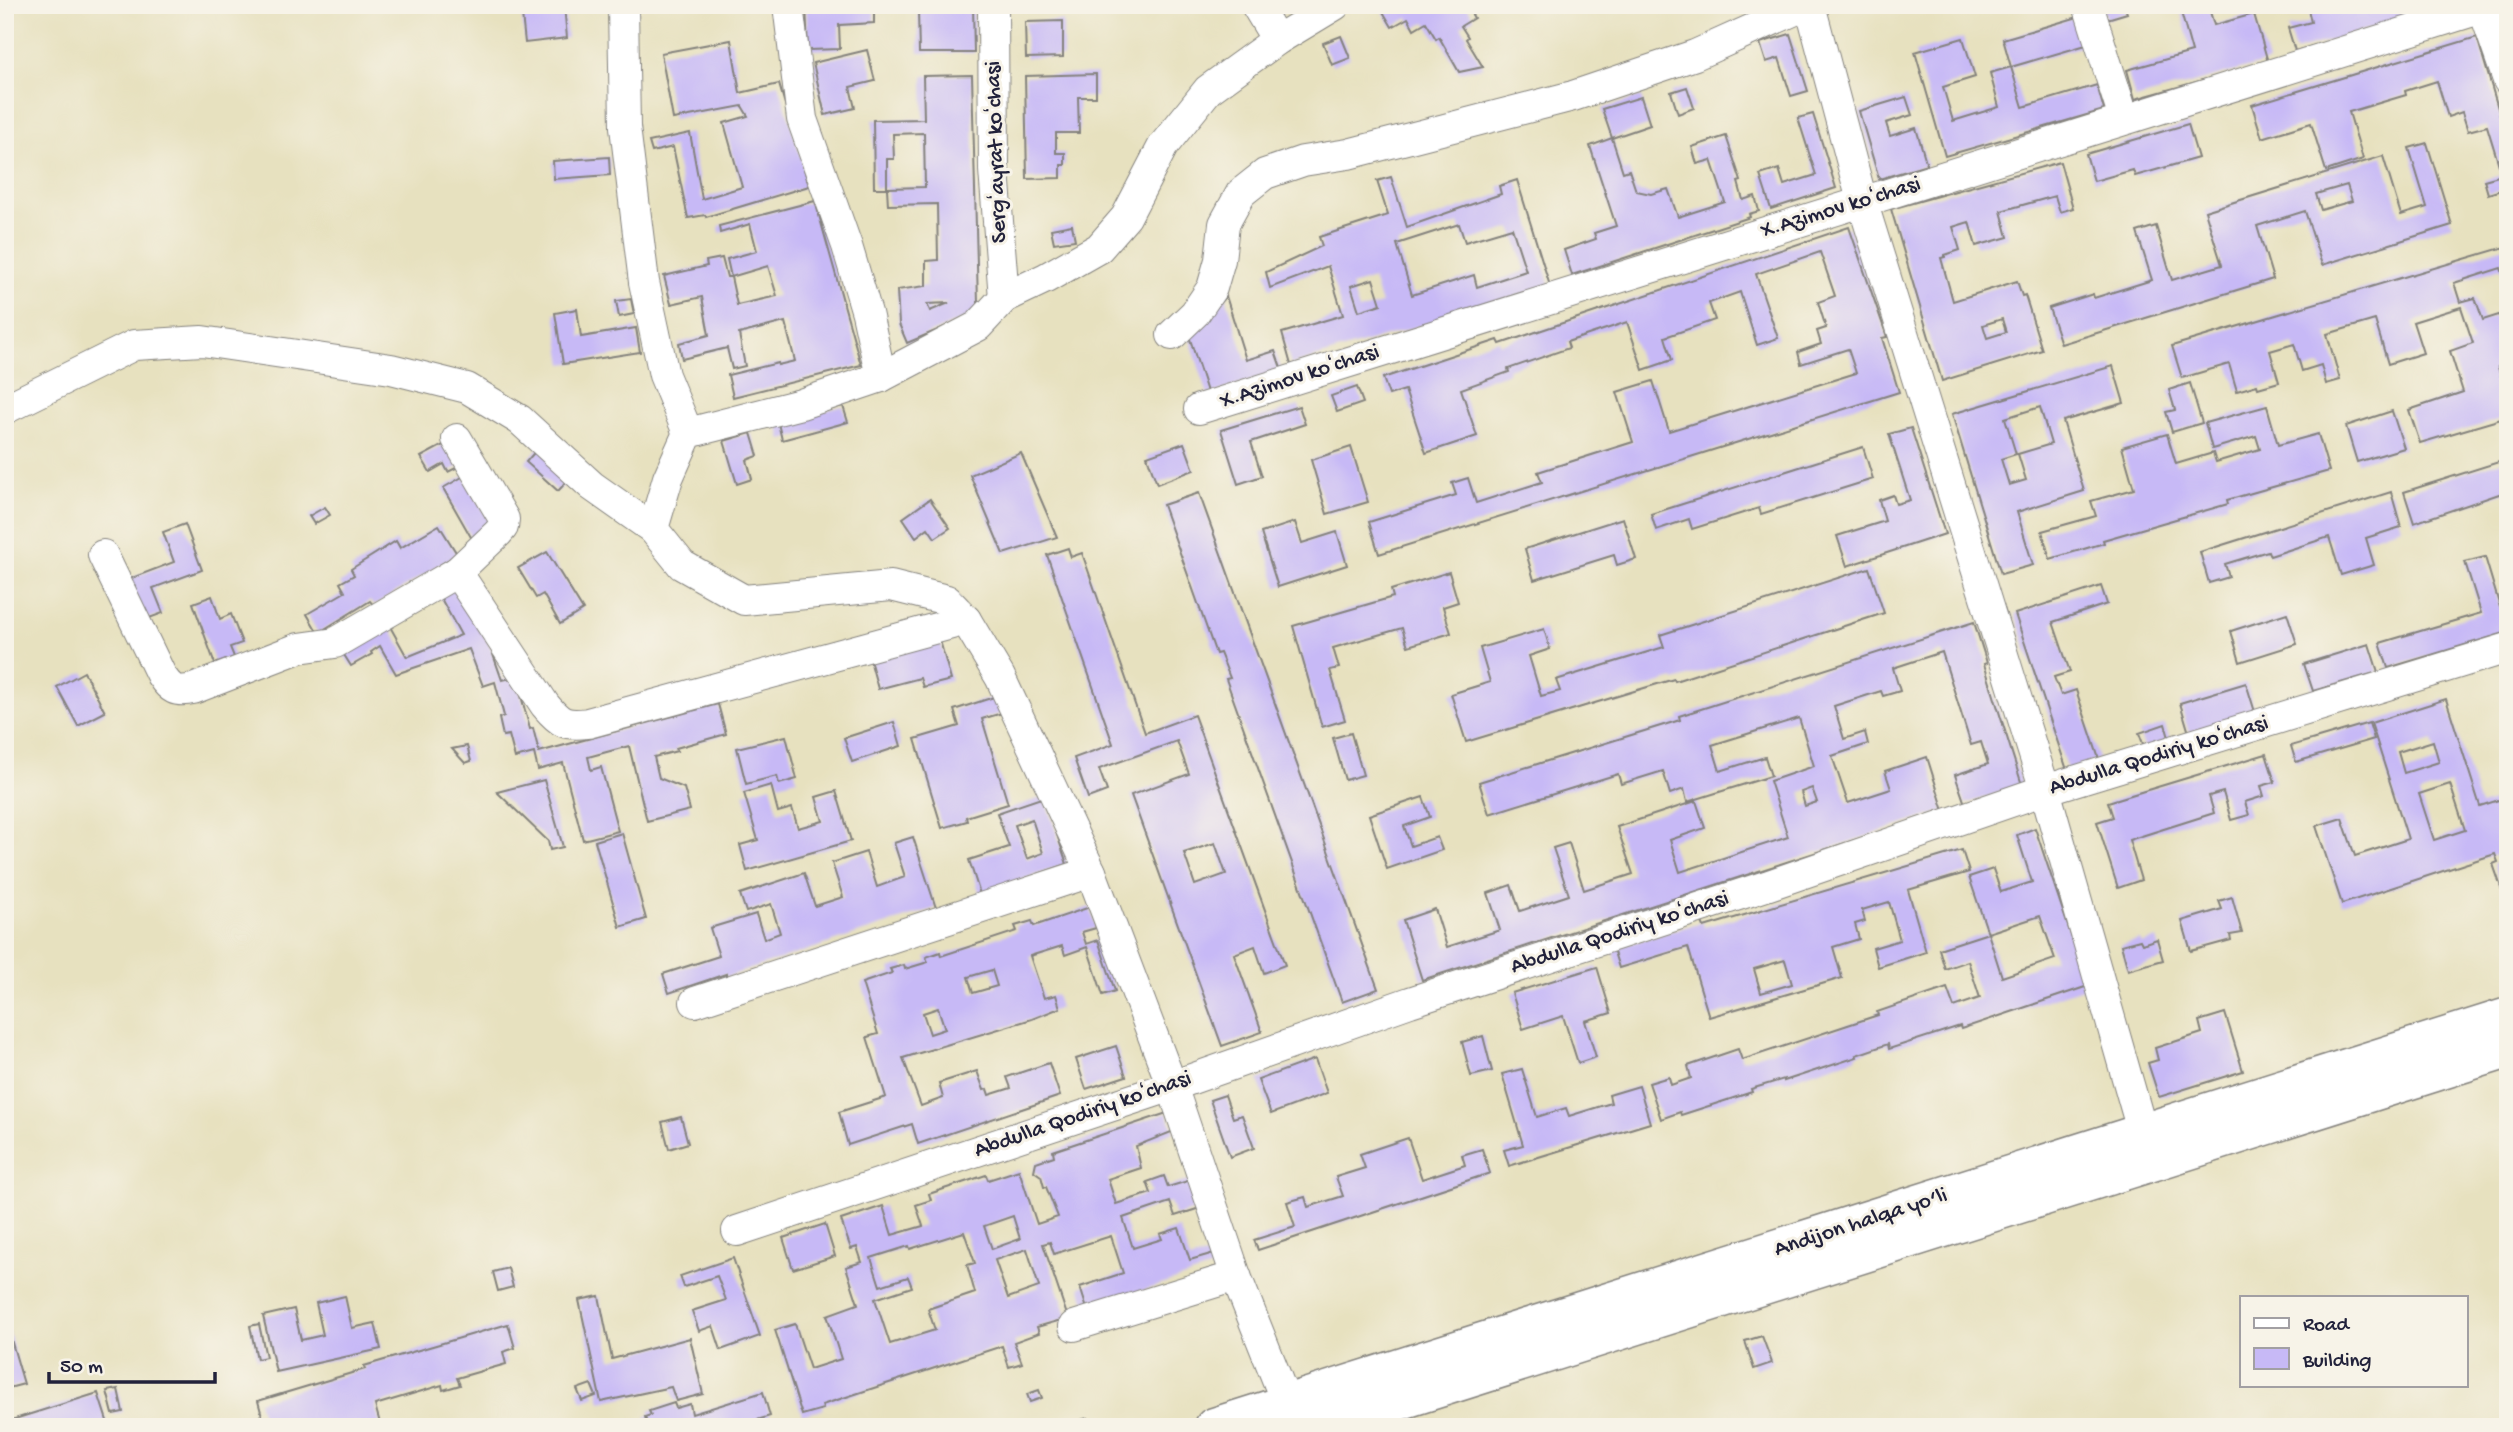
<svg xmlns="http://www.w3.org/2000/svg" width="2513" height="1432" font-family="'Gochi Hand',sans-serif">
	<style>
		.building { fill: #c7b9f6; fill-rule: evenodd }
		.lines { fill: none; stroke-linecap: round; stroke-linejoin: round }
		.minor-casing { stroke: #84827d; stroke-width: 32 }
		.highway-casing { stroke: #84827d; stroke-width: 41 }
		.minor { stroke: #fff; stroke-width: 30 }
		.highway { stroke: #fff; stroke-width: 38 }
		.labels { text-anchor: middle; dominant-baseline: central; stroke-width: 6; stroke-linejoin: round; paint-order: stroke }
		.street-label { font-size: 23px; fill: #22223b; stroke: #f7f3e8 }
	</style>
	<rect width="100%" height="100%" fill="#f7f3e8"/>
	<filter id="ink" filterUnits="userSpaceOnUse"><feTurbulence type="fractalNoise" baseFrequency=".0143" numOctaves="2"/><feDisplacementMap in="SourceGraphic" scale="14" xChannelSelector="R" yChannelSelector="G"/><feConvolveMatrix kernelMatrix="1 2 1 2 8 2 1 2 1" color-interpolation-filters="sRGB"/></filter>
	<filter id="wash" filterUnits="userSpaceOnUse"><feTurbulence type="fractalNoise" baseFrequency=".00686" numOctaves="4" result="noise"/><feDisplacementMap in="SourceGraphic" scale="28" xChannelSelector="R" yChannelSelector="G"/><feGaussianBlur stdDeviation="1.57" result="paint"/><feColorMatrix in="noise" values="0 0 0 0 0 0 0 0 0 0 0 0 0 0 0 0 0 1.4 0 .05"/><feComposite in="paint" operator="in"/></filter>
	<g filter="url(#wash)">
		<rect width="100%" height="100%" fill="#e7e1bf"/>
		<g id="blocks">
			<!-- building -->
			<g class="building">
				<path d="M521 5H564L567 38 525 43Z"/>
				<path d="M806 5H973L974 53H919L918 10H874V23L839 25 840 49 808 50Z"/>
				<path d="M1270 5H1295L1277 16Z"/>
				<path d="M1389 5H1466L1474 18 1461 26 1468 37 1466 39 1483 67 1459 72 1439 37 1436 39 1426 22 1414 29 1408 18 1392 27 1382 10Z"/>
				<path d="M2102 5H2124L2127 13 2107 19Z"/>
				<path d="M2179 5H2208L2214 25 2254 14 2268 62 2135 99 2127 70 2192 52Z"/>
				<path d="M2307 5H2451V6L2295 51 2288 28 2311 22Z"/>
				<path d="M2078 17 2086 45 2011 67 2023 107 2097 85 2104 110 1945 156 1915 52 1963 38 1975 77 1943 87 1953 121 1999 107 1990 73 2011 67 2003 39Z"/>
				<path d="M1063 21V57L1026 58 1025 22Z"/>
				<path d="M1790 34 1808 91 1791 96 1779 58 1766 62 1760 43Z"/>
				<path d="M1341 36 1350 58 1332 65 1323 43Z"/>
				<path d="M2477 37 2508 142V188L2488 194 2484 180 2502 175 2487 126 2468 131 2462 112 2448 117 2437 81 2405 91 2406 95 2349 112 2363 159 2326 171 2311 123 2262 138 2252 105Z"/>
				<path d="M731 40 740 93 779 84 809 186 706 217 705 215 688 218 673 147 652 152 649 142 690 133 702 199 742 187 724 123 748 116 742 106 673 119 661 53Z"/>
				<path d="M867 50 875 81 850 87 855 108 825 115 813 63Z"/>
				<path d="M1096 74V97H1078L1079 133H1056V153H1065V165H1061V178L1027 179 1025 76Z"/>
				<path d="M972 75 978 303 980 312 907 343 899 324 897 290 926 286V261L938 260 937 204 888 205 887 188H874L873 120 924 119 923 76ZM924 133 925 187 887 188V159H894L893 134ZM949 303 930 311 927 304Z"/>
				<path d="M1687 87 1694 108 1678 114 1671 92Z"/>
				<path d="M1641 97 1650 125 1612 138 1602 109Z"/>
				<path d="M1906 97 1912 115 1886 123 1890 136 1916 128 1927 165 1879 179 1859 111Z"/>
				<path d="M1813 114 1836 188 1771 209 1760 175 1779 169 1784 185 1816 175 1798 118Z"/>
				<path d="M2188 124 2198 158 2135 176 2133 170 2094 181 2086 154Z"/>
				<path d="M1726 136 1741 181 1738 182 1743 200 1755 196 1759 211 1749 214 1750 217 1741 220 1572 275 1564 250 1596 239 1594 233 1616 226 1590 146 1612 138 1623 172 1629 170 1636 191 1651 194 1668 189 1678 217 1725 202 1711 160 1697 164 1692 147Z"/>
				<path d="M2427 143 2452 225 2322 265 2305 211 2257 226 2273 279 2061 344 2049 308 2093 294 2094 298 2152 280 2137 232 2156 226 2172 280 2222 265 2205 211 2383 156 2401 215 2427 207 2409 148ZM2347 185 2352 201 2321 210 2316 194Z"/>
				<path d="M609 157 610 175 554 179 553 161Z"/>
				<path d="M2060 162 2073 208 2060 212 2055 196 2001 211 2008 237 1976 246 1969 222 1953 227 1960 250 1945 255V257L1941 258 1953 301 2017 281 2022 296 2025 295 2042 350 1942 381 1891 209ZM2002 319 2006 332 1987 338 1983 325Z"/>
				<path d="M1391 177 1407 227 1501 194 1499 186 1517 180 1550 286 1291 365 1282 333 1343 315 1328 266 1270 288 1266 272 1322 246 1319 237 1388 215 1377 181ZM1459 224 1465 242 1512 228 1526 271 1477 287 1474 275 1412 295 1397 244ZM1373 279 1381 304 1359 311 1351 286Z"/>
				<path d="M815 201 861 365 733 397 728 375 778 363V365L795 361 785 322 739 334 745 366 732 369 727 348 682 359 679 343 709 335 702 297 671 304 664 276 707 266 706 261 722 258 727 277H731L737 305 777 296 768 266 731 277 727 259 757 251 750 224 720 233 719 226Z"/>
				<path d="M1072 225 1075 240 1054 243 1051 229Z"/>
				<path d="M1849 227 1887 337 1882 338 1899 392 1379 554 1369 522 1456 495 1452 483 1468 478 1476 503 1542 482 1538 472 1633 442 1617 392 1653 381 1669 431 1856 373 1848 349 1801 364 1798 352 1821 344 1817 331 1826 328 1818 302 1835 296 1820 252 1756 274 1778 338 1757 345 1740 292 1709 303 1715 320 1665 337 1672 360 1643 370 1627 322 1567 342 1569 348 1508 369 1509 372 1461 389 1477 436 1426 453 1405 390 1389 395 1383 378 1498 340 1500 344Z"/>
				<path d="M2508 246V288L2501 268 2454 283 2460 302 2475 298 2483 320 2508 312V364L2498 367 2508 398V417L2420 443 2409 410 2463 392 2450 351 2473 343 2461 307 2413 322 2423 353 2388 364 2375 320 2327 334 2340 380 2326 384 2321 365 2302 371 2294 344 2270 351 2279 382 2258 388 2257 385 2237 391 2229 364 2182 378 2172 346Z"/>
				<path d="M1226 296 1246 360 1275 351 1282 371 1208 395 1189 336Z"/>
				<path d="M631 299 634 314 619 317 616 301Z"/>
				<path d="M577 309 581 337 636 328 640 352 563 364 555 313Z"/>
				<path d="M2113 366 2124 403 2063 421 2084 491 2017 512 2033 565 2001 574 1952 414ZM2040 407 2051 444 2018 454 2026 480 2009 485 2001 459 2016 454 2005 418Z"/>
				<path d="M2190 383 2202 423 2172 432 2166 412 2175 410 2169 390Z"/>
				<path d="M1357 387 1363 403 1337 412 1331 396Z"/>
				<path d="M843 406 848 422 782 440 778 423Z"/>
				<path d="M1299 406 1305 424 1251 442 1262 476 1238 484 1221 430Z"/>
				<path d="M2267 406 2278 445 2318 434 2329 471 2227 500 2228 504 2103 540 2104 543 2050 559 2042 531 2096 516 2091 501 2134 489 2122 447 2167 434 2176 464 2213 453 2216 462 2260 449 2256 436 2212 449 2205 423Z"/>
				<path d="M2392 411 2404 448 2357 462 2346 426Z"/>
				<path d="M1911 428 1945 534 1847 566 1837 536 1885 521 1879 500 1893 495 1896 504 1910 500 1889 434Z"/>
				<path d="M751 433 758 456 747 460 752 479 737 484 724 441Z"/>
				<path d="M1184 443 1194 470 1157 484 1147 456Z"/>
				<path d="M445 444 458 467 448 472 444 464 430 472 421 457Z"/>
				<path d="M539 447 572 476 558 491 526 462Z"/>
				<path d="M1351 447 1368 502 1327 514 1311 460Z"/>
				<path d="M1863 447 1873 479 1761 514 1759 508 1692 529 1689 519 1656 530 1651 514Z"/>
				<path d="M1021 453 1057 537 1003 554 970 475Z"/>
				<path d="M2508 459V491L2414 523 2404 492Z"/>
				<path d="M464 476 493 527 472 539 443 488Z"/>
				<path d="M2391 492 2401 527 2366 538 2374 565 2341 575 2329 537 2270 556 2268 551 2225 564 2229 577 2209 583 2200 552Z"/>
				<path d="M1199 493 1378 989 1342 1002 1226 679 1230 678 1220 653 1216 654 1163 505Z"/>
				<path d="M930 499 950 528 935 538 928 528 916 537 903 518Z"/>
				<path d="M325 507 330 515 314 524 309 516Z"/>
				<path d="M1623 518 1636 559 1617 565 1614 555 1534 580 1525 549Z"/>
				<path d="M1295 522 1302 543 1337 532 1347 565 1278 587 1261 533Z"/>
				<path d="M185 524 202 570 153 588 163 613 144 620 129 579 174 562 163 532Z"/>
				<path d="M439 525 457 554 374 606 370 601 318 633 307 614 345 592 340 583 354 575 351 569 396 541 400 548Z"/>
				<path d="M1068 548 1071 557 1082 553 1145 733 1194 715 1285 965 1264 973 1255 946 1234 954 1262 1032 1222 1046 1131 795 1189 774 1177 741 1099 769 1107 791 1088 798 1074 758 1113 744 1047 555ZM1215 843 1226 874 1195 885 1184 853Z"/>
				<path d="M547 552 583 610 560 624 543 594 536 598 518 568Z"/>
				<path d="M2485 557 2500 607 2508 605V632L2388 668 2380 643 2481 613 2465 562Z"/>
				<path d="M1869 568 1884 613 1675 681 1674 679 1466 742 1451 694 1490 682 1480 648 1544 629 1550 649 1529 656 1541 696 1560 691 1556 680 1664 647 1660 635Z"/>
				<path d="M1449 572 1458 602 1443 607 1451 633 1408 646 1402 628 1333 648 1339 668 1330 670 1345 720 1322 727 1293 626 1393 597 1391 590Z"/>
				<path d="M454 583 489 643 502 680 516 677 530 729 533 728 539 752 718 704 726 734 676 748 677 751 654 757 659 778 684 788 690 810 647 821 629 746 588 757 591 770 601 767 618 831 583 840 563 763 538 770 534 753 515 758 509 735 503 736 499 718 504 716 495 682 483 686 469 649 396 674 380 646 371 652 372 654 351 666 341 650 388 623 407 657 461 635 438 593Z"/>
				<path d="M2101 586 2107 604 2053 622 2070 672 2054 677 2061 695 2076 690 2099 759 2067 770 2015 614Z"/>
				<path d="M212 596 220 619 231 614 242 643 230 647 234 657 215 664 193 603Z"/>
				<path d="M2287 613 2297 644 2240 662 2231 631Z"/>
				<path d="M1974 622 1987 663 1984 664 2022 785 1965 804 1955 775 1988 764 1981 742 1971 745 1942 652 1893 668 1900 691 1883 696 1881 691 1834 706 1844 739 1865 732 1868 744 1832 756 1848 803 1891 789 1885 771 1927 757 1944 811 1422 980 1403 920 1435 909 1447 947 1500 930 1488 893 1511 885 1520 911 1569 895 1553 848 1569 843 1584 890 1633 874 1617 827 1696 801 1705 828 1670 840 1680 872 1788 837 1770 781 1814 766 1799 718 1712 745 1720 771 1765 757 1771 776 1687 802 1684 789 1670 794 1663 771 1621 784 1618 774 1489 814 1479 782 1680 720 1679 716ZM1812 788 1817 802 1805 806 1801 792Z"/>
				<path d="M939 637 951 680 923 687 920 678 878 689 869 656Z"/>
				<path d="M2369 644 2378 672 2313 691 2304 664Z"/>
				<path d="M84 672 105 712 78 726 57 687Z"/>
				<path d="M2246 683 2255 712 2189 733 2180 703Z"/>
				<path d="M997 696 1002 713 982 719 1008 804 966 817 967 821 942 828 915 739 959 726 954 710Z"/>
				<path d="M2446 699 2480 806 2508 797V907L2493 864 2498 862 2495 854 2342 904 2316 826 2342 818 2355 856 2408 839 2371 723ZM2433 741 2439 762 2404 773 2398 752ZM2450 784 2465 830 2434 840 2419 794Z"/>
				<path d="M894 722 901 746 852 762 844 738Z"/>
				<path d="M2369 723 2374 739 2296 762 2291 746Z"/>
				<path d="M2165 724 2170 741 2145 749 2139 733Z"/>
				<path d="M1351 733 1363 775 1345 780 1333 738Z"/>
				<path d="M786 736 797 779 779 784 777 776 746 784 737 748Z"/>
				<path d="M467 746 471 761 465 763 452 749Z"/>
				<path d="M2266 754 2275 782 2261 786 2264 796 2245 802 2249 815 2231 820 2223 792 2209 796 2214 813 2129 840 2141 880 2118 888 2097 822 2113 817 2108 802Z"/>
				<path d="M544 780 563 847 550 850 548 841 497 792Z"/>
				<path d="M771 785 778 812 792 808 798 828 823 821 816 797 836 791 851 841 747 871 740 845 758 840 744 793Z"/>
				<path d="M1044 797 1067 864 980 894 969 860 1009 847 997 813ZM1032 819 1043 853 1027 859 1015 825Z"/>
				<path d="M1423 797 1430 817 1404 826 1411 846 1437 837 1442 850 1387 869 1369 815Z"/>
				<path d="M2035 828 2088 986 1961 1029 1960 1026 1889 1049 1888 1044 1856 1055 1857 1057 1784 1081V1079L1751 1089 1752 1092 1681 1115 1680 1112 1661 1119 1649 1083 1669 1077 1671 1085 1691 1078 1688 1066 1738 1049 1742 1060 1878 1015 1877 1012 1947 988 1954 1007 1980 998 1968 961 1945 969 1939 949 1988 933 1969 877 1993 869 2001 892 2032 882 2017 835ZM2040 916 2055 959 2002 977 1988 933Z"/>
				<path d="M622 833 646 919 620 927 595 841Z"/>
				<path d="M913 837 936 908 726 977V974L669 993 663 974 719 956 710 928 756 914 764 939 780 933 771 904 746 912 740 894 804 873 815 906 843 897 832 863 866 852 877 887 905 877 894 843Z"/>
				<path d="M1962 850 1969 872 1908 890 1926 952 1878 967 1873 948 1900 940 1889 902 1862 910 1865 921 1855 924 1859 939 1833 947 1842 978 1709 1017 1688 947 1619 968 1613 949 1702 922 1704 927ZM1785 960 1792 984 1761 993 1754 969Z"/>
				<path d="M2232 897 2242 933 2230 935 2231 940 2191 951 2182 921 2222 909 2219 901Z"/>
				<path d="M1090 907 1096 928 1082 932 1086 944 1098 940 1115 991 1103 995 1087 947 1065 955 1062 946 1030 956 1044 998 1056 995 1060 1008 1032 1019 903 1058 921 1106 943 1098 939 1083 977 1071 984 1090 987 1089 989 1095 1011 1088 1007 1077 1049 1063 1060 1096 918 1144 912 1124 848 1145 839 1112 886 1097 867 1037 878 1034 862 983 892 973 890 969 904 965 905 969 928 962 926 957 940 952 941 956 1017 931 1015 926 1032 921 1034 926ZM992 970 997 986 973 993 968 977ZM938 1008 945 1029 930 1034 923 1013Z"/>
				<path d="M2157 939 2163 960 2128 970 2121 945 2140 940 2142 944Z"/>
				<path d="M1597 967 1611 1013 1585 1021 1596 1057 1578 1063 1563 1016 1523 1029 1512 993Z"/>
				<path d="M2225 1013 2243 1071 2159 1097 2148 1063 2158 1060 2155 1048 2202 1033 2199 1021Z"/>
				<path d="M1483 1036 1492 1071 1471 1076 1462 1042Z"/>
				<path d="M1116 1046 1126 1076 1086 1089 1076 1059Z"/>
				<path d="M1315 1059 1327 1093 1271 1114 1258 1080Z"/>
				<path d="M1522 1069 1537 1117 1566 1108 1569 1116 1611 1103 1609 1095 1639 1086 1650 1123 1509 1166 1504 1150 1523 1145 1502 1074Z"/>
				<path d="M1225 1095 1233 1118 1242 1115 1254 1148 1230 1157 1210 1100Z"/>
				<path d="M1167 1113 1174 1131 1136 1146 1141 1168 1108 1179 1116 1204 1151 1193 1147 1182 1164 1176 1168 1187 1191 1180 1200 1208 1175 1216 1170 1202 1123 1218 1133 1248 1162 1239 1160 1234 1179 1228 1190 1260 1214 1253 1218 1266 1087 1309 1080 1287 1123 1273 1111 1236 1054 1254 1050 1242 1043 1244 1068 1318 1037 1327 1039 1333 1014 1342 1022 1363 1009 1367 1002 1346 822 1405 823 1409 802 1415 775 1330 795 1324 810 1369 841 1359 827 1315 858 1304 846 1267 862 1262 857 1247 851 1249 841 1220 883 1206 892 1235 923 1226 916 1205 931 1200 929 1194 986 1175 988 1180 1019 1170 1037 1224 1058 1217 1046 1187H1044L1041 1176 1034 1171 1036 1162 1054 1156 1053 1151ZM1013 1216 1020 1239 992 1249 984 1226ZM964 1232 975 1263 967 1265 975 1293 928 1309 935 1330 890 1344 875 1299 912 1287 908 1277 880 1286 871 1258 909 1246 910 1249ZM1027 1249 1039 1287 1008 1298 995 1260Z"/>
				<path d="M681 1117 688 1143 669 1149 662 1122Z"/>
				<path d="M1408 1138 1422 1179 1465 1165 1462 1155 1482 1149 1490 1173 1258 1250 1254 1240 1295 1227 1287 1202 1305 1197 1308 1207 1343 1196 1336 1177 1365 1168 1360 1154Z"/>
				<path d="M825 1224 835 1256 793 1269 783 1238Z"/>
				<path d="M733 1258 760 1336 721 1350 713 1326 699 1331 692 1311 726 1300 717 1276 684 1287 680 1276Z"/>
				<path d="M508 1268 513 1287 498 1291 493 1272Z"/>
				<path d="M345 1296 352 1328 375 1323 381 1349 276 1372 263 1316 294 1309 301 1340 323 1335 316 1303Z"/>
				<path d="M599 1296 612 1359 690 1338 703 1394 676 1401 671 1387 601 1402 579 1300Z"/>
				<path d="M259 1324 266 1357 257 1359 250 1326Z"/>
				<path d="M508 1324 515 1348 503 1352 506 1364 457 1378 460 1385 443 1390 442 1385 375 1405 381 1427H265L258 1401 365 1369 364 1366Z"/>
				<path d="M8 1329 24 1384 5 1389V1330Z"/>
				<path d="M1762 1336 1772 1363 1754 1369 1745 1341Z"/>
				<path d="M591 1384 596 1396 582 1401 577 1389Z"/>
				<path d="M118 1389 123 1412 113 1414 107 1391Z"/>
				<path d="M1039 1390 1042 1398 1030 1402 1027 1394Z"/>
				<path d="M763 1392 770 1416 735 1427H648L645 1417 651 1415 649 1411 674 1403 676 1408 690 1404 692 1414Z"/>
				<path d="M98 1393 109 1427H5V1422Z"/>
				<path d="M1087 1418 1089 1427H1070L1069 1424Z"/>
			</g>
		</g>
	</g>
	<g filter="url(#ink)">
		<use href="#blocks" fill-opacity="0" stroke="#84827d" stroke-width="2"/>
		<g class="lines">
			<defs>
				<g id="minor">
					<path d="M623 5 625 127 644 282 664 375 688 433"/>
					<path d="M788 5 802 119 847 246 867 313 881 377"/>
					<path d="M993 5 994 170 1004 298"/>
					<path d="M1256 5 1277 40"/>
					<path d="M1810 5 1862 201 2045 790 2143 1134"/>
					<path d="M2088 5 2124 119"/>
					<path d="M2482 5 2508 80"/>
					<path d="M1172 335 1195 313 1212 288 1220 260 1224 224 1241 193 1265 174 1303 161 1348 154 1573 96 1695 55 1806 5"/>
					<path d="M5 409 134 345 202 341 391 369 467 388 520 420 592 486 653 529"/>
					<path d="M1199 409 2483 8"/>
					<path d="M103 555 161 675C170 689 176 693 193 689L299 648 335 643 457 572 545 705C560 723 565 726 588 723L966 620"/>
					<path d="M457 572 498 533 503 527 504 519 457 439"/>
					<path d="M695 1002 1091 872"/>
					<path d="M737 1231 1172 1086 1410 1002 1769 885 2045 790 2508 648"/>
					<path d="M1074 1326 1236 1276"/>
					<path d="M1287 1404 1236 1276 1172 1086 1091 872 1000 677 966 620 947 600 891 586 744 600 682 565 653 529 668 478 688 433 801 404 881 377 978 326 1004 298 1046 278 1099 248 1126 217 1163 146 1208 90 1277 40 1335 5"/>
				</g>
				<g id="highway">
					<path d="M1214 1427 2508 1017"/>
					<path d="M1316 1427 2508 1049"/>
				</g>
			</defs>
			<!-- minor casing -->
			<use href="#minor" class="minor-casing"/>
			<!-- highway casing -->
			<use href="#highway" class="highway-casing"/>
			<!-- minor -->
			<use href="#minor" class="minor"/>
			<!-- highway -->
			<use href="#highway" class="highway"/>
		</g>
	</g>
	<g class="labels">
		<!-- street labels -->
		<g class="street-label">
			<text transform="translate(997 152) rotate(-92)">Sergʻayrat koʻchasi</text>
			<text transform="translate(1841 208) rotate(-17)">X.Azimov koʻchasi</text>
			<text transform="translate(1300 377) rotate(-18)">X.Azimov koʻchasi</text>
			<text transform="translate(2159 756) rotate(-17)">Abdulla Qodiriy koʻchasi</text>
			<text transform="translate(1620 933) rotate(-18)">Abdulla Qodiriy koʻchasi</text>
			<text transform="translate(1083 1115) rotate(-19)">Abdulla Qodiriy koʻchasi</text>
			<text transform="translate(1861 1223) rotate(-18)">Andijon halqa yo‘li</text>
		</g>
	</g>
	<!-- margin -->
	<rect width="2513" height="1432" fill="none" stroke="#f7f3e8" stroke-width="28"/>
	<!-- legend -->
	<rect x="2240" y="1296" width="228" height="91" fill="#f7f3e8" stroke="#a29fa3" stroke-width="2"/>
	<rect x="2254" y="1318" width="35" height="10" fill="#ffffff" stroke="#a29fa3" stroke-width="2"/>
	<text x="2303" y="1330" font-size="21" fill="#22223b">Road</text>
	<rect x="2254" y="1348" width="35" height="21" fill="#c7b9f6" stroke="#a29fa3" stroke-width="2"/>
	<text x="2303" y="1366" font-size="21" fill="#22223b">Building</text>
	<!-- scale -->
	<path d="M49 1372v10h166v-10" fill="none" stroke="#22223b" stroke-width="3.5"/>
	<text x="60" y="1372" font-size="21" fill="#22223b" stroke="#f7f3e8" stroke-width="5" paint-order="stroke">50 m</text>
</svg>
